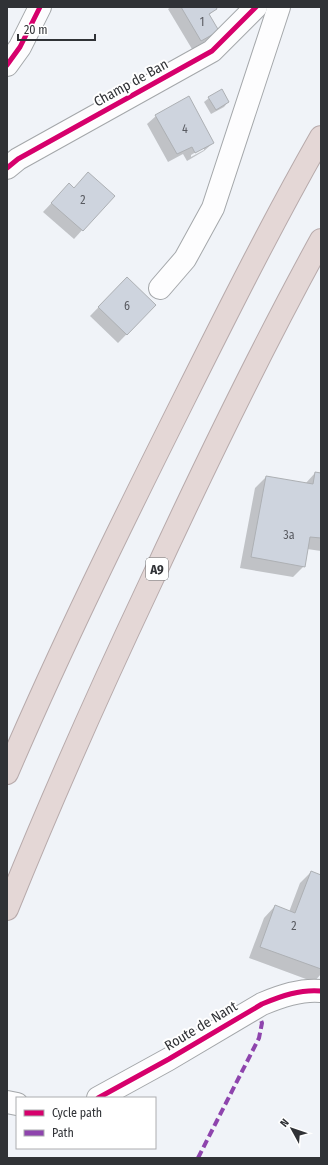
<svg xmlns="http://www.w3.org/2000/svg" width="328" height="1165" font-family="'Fira Sans Condensed',sans-serif">
	<style>
		.shadow { fill: #0003; fill-rule: evenodd }
		.building { fill: #ced4de; stroke: #adb0b4 }
		.lines { fill: none; stroke-linecap: round; stroke-linejoin: round }
		.minor-casing { stroke: #a4a7aa; stroke-width: 24 }
		.highway-casing { stroke: #b7aaab; stroke-width: 24 }
		.minor { stroke: #fdfdfe; stroke-width: 22 }
		.highway { stroke: #e4d7d6; stroke-width: 22 }
		.quiet { stroke: #8e44ad; stroke-width: 4; stroke-dasharray: 8 4; stroke-linecap: butt }
		.cycleway-casing { stroke: #fff; stroke-width: 8 }
		.cycleway { stroke: #d6006c; stroke-width: 5 }
		.labels { text-anchor: middle; dominant-baseline: central; stroke-width: 4; stroke-linejoin: round; paint-order: stroke }
		.number-label { font-size: 12px; fill: #585a60 }
		.shield { fill: #fff; stroke: #6e7072; stroke-width: 1 }
		.shield-label { font-size: 13px; font-weight: bold; fill: #303236 }
		.street-label { font-size: 14px; fill: #303236; stroke: #fff }
	</style>
	<rect width="100%" height="100%" fill="#f0f3f8"/>
	<!-- shadow -->
	<g class="shadow">
		<path d="M171 7H215L216 9 209 15 218 31 209 39 192 49 168 9Z"/>
		<path d="M209 98 228 102 224 107 211 114 204 102Z"/>
		<path d="M156 116 213 143 204 151 187 161 183 154 168 162 147 124ZM204 147V150L191 157V155Z"/>
		<path d="M74 189 113 196 74 239 43 212 61 193Z"/>
		<path d="M127 278 155 305 118 343 90 316Z"/>
		<path d="M315 473 321 474V551L307 549 304 566 293 577 240 568 255 488 266 477 305 484Z"/>
		<path d="M311 872 321 876V974L314 982 249 958 264 918 275 906 289 912 300 883Z"/>
	</g>
	<!-- building -->
	<g class="building">
		<path d="M181 7H216L217 9 209 14 219 31 201 41Z"/>
		<path d="M222 89 229 102 216 110 208 97Z"/>
		<path d="M189 96 214 143 195 153 192 147 177 154 155 115Z"/>
		<path d="M88 172 115 196 83 231 51 203 69 183 74 188Z"/>
		<path d="M127 277 156 305 127 335 98 307Z"/>
		<path d="M315 472 321 473V538L310 537 305 567 251 557 266 476 313 484Z"/>
		<path d="M311 871 321 875V969L260 947 275 905 295 913Z"/>
	</g>
	<g class="lines">
		<defs>
			<g id="minor">
				<path d="M7 65 20 47 40 7"/>
				<path d="M7 168 18 159 212 51 256 7"/>
				<path d="M160 288 185 259 213 208 279 7"/>
				<path d="M98 1098 169 1059 262 1004C281 996 301 989 321 991"/>
				<path d="M7 1102 17 1104"/>
			</g>
			<g id="highway">
				<path d="M7 773C61 647 122 523 184 399 228 311 272 223 321 137"/>
				<path d="M7 909C51 800 99 692 149 586 203 469 259 353 321 240"/>
			</g>
		</defs>
		<!-- minor casing -->
		<use href="#minor" class="minor-casing"/>
		<!-- highway casing -->
		<use href="#highway" class="highway-casing"/>
		<!-- minor -->
		<use href="#minor" class="minor"/>
		<!-- highway -->
		<use href="#highway" class="highway"/>
		<!-- quiet -->
		<path class="quiet" d="M198 1158 259 1038 262 1023 260 1018"/>
		<defs>
			<g id="cycleway">
				<path d="M7 65 20 47 40 7"/>
				<path d="M7 168 18 159 212 51 256 7"/>
				<path d="M98 1098 169 1059 262 1004C281 996 301 989 321 991"/>
			</g>
		</defs>
		<!-- cycleway casing -->
		<use href="#cycleway" class="cycleway-casing"/>
		<!-- cycleway -->
		<use href="#cycleway" class="cycleway"/>
	</g>
	<g class="labels">
		<!-- number labels -->
		<g class="number-label">
			<text x="202" y="22">1</text>
			<text x="185" y="129">4</text>
			<text x="83" y="200">2</text>
			<text x="127" y="306">6</text>
			<text x="289" y="535">3a</text>
			<text x="294" y="926">2</text>
		</g>
		<!-- shield labels -->
		<rect class="shield" x="146" y="558" width="22" height="22" rx="3"/>
		<g class="shield-label">
			<text x="157" y="569">A9</text>
		</g>
		<!-- street labels -->
		<g class="street-label">
			<text transform="translate(131 83) rotate(-29)">Champ de Ban</text>
			<text transform="translate(201 1026) rotate(-31)">Route de Nant</text>
		</g>
	</g>
	<!-- border -->
	<rect width="328" height="1165" fill="none" stroke="#303236" stroke-width="16"/>
	<!-- legend -->
	<rect x="16" y="1097" width="140" height="52" fill="#ffffff" stroke="#acadaf"/>
	<rect x="24" y="1110" width="20" height="6" fill="#d6006c" stroke="#acadaf"/>
	<text x="52" y="1117" font-size="12" fill="#303236">Cycle path</text>
	<rect x="24" y="1130" width="20" height="6" fill="#8e44ad" stroke="#acadaf"/>
	<text x="52" y="1137" font-size="12" fill="#303236">Path</text>
	<!-- north arrow -->
	<g transform="translate(292 1129) rotate(310)" stroke="#ffffff" stroke-width="3" paint-order="stroke">
	<path d="M0-3L7 15L0 10L-7 15Z" fill="#303236"/>
	<text y="-6" font-size="11" font-weight="bold" text-anchor="middle" fill="#303236">N</text>
	</g>
	<!-- scale -->
	<path d="M18 34v6h77v-6" fill="none" stroke="#303236" stroke-width="2"/>
	<text x="24" y="34" font-size="12" fill="#303236" stroke="#ffffff" stroke-width="3" paint-order="stroke">20 m</text>
</svg>
